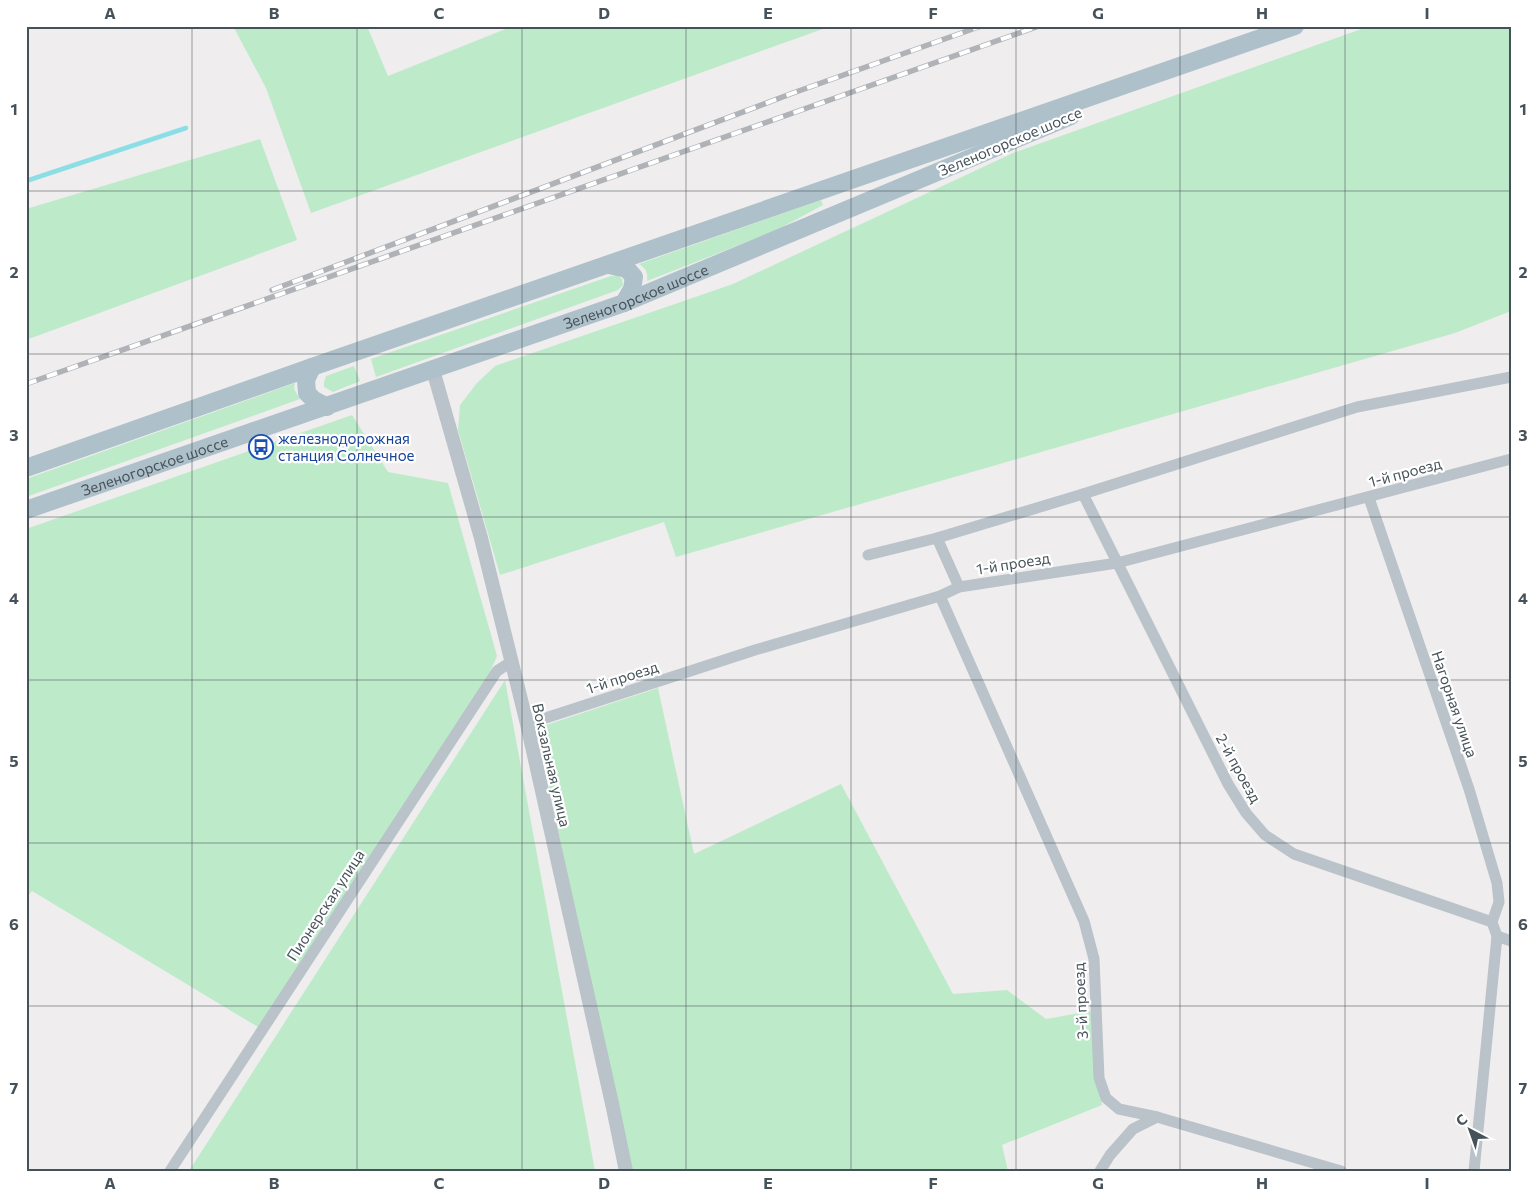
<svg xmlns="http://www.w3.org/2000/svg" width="1537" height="1197" font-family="Commissioner,sans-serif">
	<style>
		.green { fill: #bdebc9 }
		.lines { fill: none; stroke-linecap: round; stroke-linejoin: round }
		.stream { stroke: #8cdee6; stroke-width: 4.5 }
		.minor { stroke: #b9c3c9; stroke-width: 11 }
		.tertiary { stroke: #b9c3c9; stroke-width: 14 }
		.primary { stroke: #aec0ca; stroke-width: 18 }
		.rail-casing { stroke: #afb3b7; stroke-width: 5.5 }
		.rail { stroke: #fff; stroke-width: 4; stroke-dasharray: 11; stroke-linecap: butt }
		.grid { fill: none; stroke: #465259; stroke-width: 1; stroke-opacity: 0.55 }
		.labels { text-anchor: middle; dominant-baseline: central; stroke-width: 4.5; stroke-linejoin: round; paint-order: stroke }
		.street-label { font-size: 15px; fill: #465259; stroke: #fff }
		.transit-label { font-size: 15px; fill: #164399; stroke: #fff; text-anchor: start }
		.neatline { fill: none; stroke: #465259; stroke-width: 2 }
		.grid-label { font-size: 16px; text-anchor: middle; font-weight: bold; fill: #465259 }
	</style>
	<rect width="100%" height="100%" fill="#efeded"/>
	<!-- green -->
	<g class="green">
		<path d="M233 26H367L388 76 513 26H831L311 213 266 88Z"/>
		<path d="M1370 26H1511V311L1455 333 676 557 664 522 500 575 458 430 460 405 477 383 495 366 733 284 1013 153Z"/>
		<path d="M260 139 297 240 26 340V209Z"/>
		<path d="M821 200 823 205 775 231 647 281C648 272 646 269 639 264Z"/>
		<path d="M618 275 622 279 623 285 618 290 376 377 371 359 611 276Z"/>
		<path d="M354 366 360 381 333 392 324 387V382L326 376Z"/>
		<path d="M295 383 294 389 300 399 26 497V479Z"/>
		<path d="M352 415 388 472 448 483 497 656 488 676 258 1027 32 891 26 898V529Z"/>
		<path d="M505 680 595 1171H189Z"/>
		<path d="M658 688 694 854 841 784 953 994 1007 990 1046 1019 1091 1011 1102 1105 1002 1145 1008 1171H628L537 728Z"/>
	</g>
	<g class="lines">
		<!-- stream -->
		<path class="stream" d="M26 181 186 128"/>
		<!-- minor -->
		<g class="minor">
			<path d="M1083 494 1228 784 1246 813 1265 835 1294 854 1492 922 1497 936 1511 941"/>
			<path d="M1369 498 1469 789 1497 883 1499 902 1492 922"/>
			<path d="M937 538 959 587"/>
			<path d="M868 555 937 538 1083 494 1357 407 1511 377"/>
			<path d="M940 596 1084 921 1094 959 1099 1078 1106 1098 1119 1109 1157 1117 1341 1171"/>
			<path d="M527 724 755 650 940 596 959 587 1117 563 1511 459"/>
			<path d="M170 1171 497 671 511 662"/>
			<path d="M1100 1171 1110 1155 1133 1129 1157 1117"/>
			<path d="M1474 1171 1497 936"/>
		</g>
		<!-- tertiary -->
		<path class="tertiary" d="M433 370 481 538 527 724 613 1108 626 1171"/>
		<!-- primary -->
		<g class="primary">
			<path d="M609 265 627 269 634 277 632 289 624 303"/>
			<path d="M312 367 306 380 307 393 314 400 327 407"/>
			<path d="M26 468 312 367 1295 26"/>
			<path id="s1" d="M26 510 624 303 1071 116"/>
		</g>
		<defs>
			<g id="rail">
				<path d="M272 290 793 93 981 26"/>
				<path d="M26 384 1039 26"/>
			</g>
		</defs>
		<!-- rail casing -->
		<use href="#rail" class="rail-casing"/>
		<!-- rail -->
		<use href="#rail" class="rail"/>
	</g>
	<!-- grid -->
	<path class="grid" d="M192 26V1171M357 26V1171M522 26V1171M686 26V1171M851 26V1171M1016 26V1171M1180 26V1171M1345 26V1171M26 191H1511M26 354H1511M26 517H1511M26 680H1511M26 843H1511M26 1006H1511"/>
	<!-- icons -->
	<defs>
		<symbol id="bus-ring" viewBox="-11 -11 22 22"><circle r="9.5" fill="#fff" stroke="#1a4fb4" stroke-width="1.5"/><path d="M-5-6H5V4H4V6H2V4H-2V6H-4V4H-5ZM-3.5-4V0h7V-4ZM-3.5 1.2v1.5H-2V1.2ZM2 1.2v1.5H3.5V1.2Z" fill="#1a4fb4"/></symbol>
	</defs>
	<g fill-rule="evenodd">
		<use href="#bus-ring" x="247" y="433" width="28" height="28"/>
	</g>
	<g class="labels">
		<!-- street labels -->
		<g class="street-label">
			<text transform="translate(1010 141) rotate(-23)">Зеленогорское шоссе</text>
			<text stroke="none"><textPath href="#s1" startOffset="646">Зеленогорское шоссе</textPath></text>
			<text stroke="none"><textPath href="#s1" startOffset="136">Зеленогорское шоссе</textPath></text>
			<text transform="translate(1405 472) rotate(-15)">1-й проезд</text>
			<text transform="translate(1013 563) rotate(-9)">1-й проезд</text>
			<text transform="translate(622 677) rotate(-18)">1-й проезд</text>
			<text transform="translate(1455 704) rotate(71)">Нагорная улица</text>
			<text transform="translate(552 765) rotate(77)">Вокзальная улица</text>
			<text transform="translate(1239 768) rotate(61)">2-й проезд</text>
			<text transform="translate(325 905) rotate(-57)">Пионерская улица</text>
			<text transform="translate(1080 1001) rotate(-93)">3-й проезд</text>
		</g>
		<!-- transit labels -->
		<g class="transit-label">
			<text x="278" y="438">железнодорожная<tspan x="278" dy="17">станция Солнечное</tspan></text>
		</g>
	</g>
	<!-- border -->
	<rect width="1537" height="1197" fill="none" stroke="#ffffff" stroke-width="55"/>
	<!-- north arrow -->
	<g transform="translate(1470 1130) rotate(319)" stroke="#ffffff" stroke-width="4" paint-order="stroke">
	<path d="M0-4L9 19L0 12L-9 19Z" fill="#465259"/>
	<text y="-8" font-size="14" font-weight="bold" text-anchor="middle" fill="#465259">С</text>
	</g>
	<rect x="28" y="28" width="1482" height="1142" class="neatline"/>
	<g class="grid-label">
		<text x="110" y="19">A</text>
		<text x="274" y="19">B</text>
		<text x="439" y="19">C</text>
		<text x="604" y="19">D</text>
		<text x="768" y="19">E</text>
		<text x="933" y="19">F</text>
		<text x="1098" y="19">G</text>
		<text x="1262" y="19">H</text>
		<text x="1427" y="19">I</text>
		<text x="14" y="115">1</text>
		<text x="1523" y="115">1</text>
		<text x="14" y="278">2</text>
		<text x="1523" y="278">2</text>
		<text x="14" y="441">3</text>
		<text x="1523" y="441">3</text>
		<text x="14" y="604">4</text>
		<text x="1523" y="604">4</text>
		<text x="14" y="767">5</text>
		<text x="1523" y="767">5</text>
		<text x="14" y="930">6</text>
		<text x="1523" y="930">6</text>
		<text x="14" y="1094">7</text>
		<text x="1523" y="1094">7</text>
		<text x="110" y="1189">A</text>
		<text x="274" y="1189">B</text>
		<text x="439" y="1189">C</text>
		<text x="604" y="1189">D</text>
		<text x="768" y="1189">E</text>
		<text x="933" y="1189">F</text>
		<text x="1098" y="1189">G</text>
		<text x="1262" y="1189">H</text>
		<text x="1427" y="1189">I</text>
	</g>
</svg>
